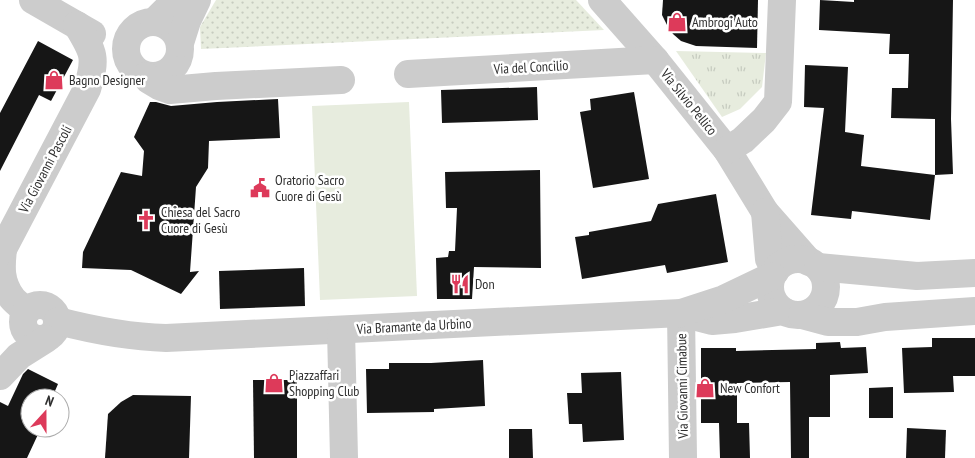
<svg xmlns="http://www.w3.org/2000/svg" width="975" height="458" font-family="'PT Sans Narrow',sans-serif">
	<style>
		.grass { fill: url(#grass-tufts) }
		.park { fill: url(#park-dots) }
		.pitch { fill: #e7ecde }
		.building { fill: #161616 }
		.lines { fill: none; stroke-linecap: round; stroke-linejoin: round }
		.minor { stroke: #ccc; stroke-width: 28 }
		.labels { text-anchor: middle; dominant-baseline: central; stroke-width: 5; stroke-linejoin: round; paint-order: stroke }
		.poi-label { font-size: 14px; fill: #2f2f2f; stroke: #fff; text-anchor: start }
		.street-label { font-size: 14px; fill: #2f2f2f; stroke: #fff }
	</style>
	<defs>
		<pattern id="grass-tufts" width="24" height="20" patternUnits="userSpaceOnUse" patternTransform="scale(1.25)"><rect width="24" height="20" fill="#e7ecde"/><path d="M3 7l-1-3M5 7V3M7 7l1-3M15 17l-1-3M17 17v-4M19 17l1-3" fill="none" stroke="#c6cbbf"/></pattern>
		<pattern id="park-dots" width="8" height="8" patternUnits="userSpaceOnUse" patternTransform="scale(1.25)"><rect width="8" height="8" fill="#e7ecde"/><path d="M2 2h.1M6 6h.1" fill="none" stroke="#c6cbbf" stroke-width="1.8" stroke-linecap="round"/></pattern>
	</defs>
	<rect width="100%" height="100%" fill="#fff"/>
	<!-- grass -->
	<path class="grass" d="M676 51 766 53 762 87 740 109 722 117Z"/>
	<!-- park -->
	<path class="park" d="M216 0H576L604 30 201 49 200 27Z"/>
	<!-- pitch -->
	<path class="pitch" d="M409 102 417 296 320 300 312 106Z"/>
	<!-- building -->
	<g class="building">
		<path d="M663 0H758L757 48 696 46 681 41 673 34 668 27 662 15Z"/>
		<path d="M820 0 854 2V0H953L951 119 953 174 935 175V119L891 118 892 88H908L909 54H889L890 34 819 30Z"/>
		<path d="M38 41 73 60 51 101 39 95 0 171V113Z"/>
		<path d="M805 65 848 67 845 132 864 135 861 166 935 175 930 220 852 211 851 219 811 215 824 108 804 107Z"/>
		<path d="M537 87 538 120 442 123 441 90Z"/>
		<path d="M634 92 649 179 593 188 580 112 591 110 590 99Z"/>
		<path d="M278 99 280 138 209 141 208 168 196 187 190 272 199 271 181 294 131 270 82 268 83 252 121 172 142 176 144 151 134 137 150 102H156L171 106 217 102Z"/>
		<path d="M540 170 541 268 474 267 472 299H437L436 258 448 257 449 251H455L457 208H446L445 172Z"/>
		<path d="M716 194 728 262 667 273 665 265 582 279 575 237 589 235V232L651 221 658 204Z"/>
		<path d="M304 268 305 306 220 309 219 271Z"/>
		<path d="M932 338H975V376H953L954 392 904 393 902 348 932 347Z"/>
		<path d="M840 342 841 348 866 347 868 373 830 375V417H809V458H791L790 382 737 383V423H749L750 458H720L719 423H701V348H736V351L816 349V343Z"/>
		<path d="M483 360 485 406 434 409V412L367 413 366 369H389V363H431Z"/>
		<path d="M28 369 58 384 52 398H30V428H41L27 458H0V402L8 406 23 374Z"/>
		<path d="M621 372 624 440 583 442 582 424H569L567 393H582L581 373Z"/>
		<path d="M253 380H297V458H254Z"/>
		<path d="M893 387V418H869V388Z"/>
		<path d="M133 395 191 396 189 458H105L108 414 121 402Z"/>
		<path d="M907 428 946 430 945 458H906Z"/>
		<path d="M509 429H532L533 458H509Z"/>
	</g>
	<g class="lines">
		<!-- minor -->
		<g class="minor">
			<path d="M33 0 92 34"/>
			<path d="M602 0 655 60 727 150 765 212 809 262"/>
			<circle cx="153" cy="49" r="27"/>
			<path d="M154 22 176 0"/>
			<path d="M180 43 187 21 197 0"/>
			<path d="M408 74 655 60"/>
			<path d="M146 76 149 80 159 86 170 90 216 86 341 80"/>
			<path d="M727 150 743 140 764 120 778 102 782 0"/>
			<path d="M765 212 769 259 775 272"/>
			<path d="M3 249C1 267 0 282 12 298 16 303 22 307 27 311"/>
			<path d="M0 252 3 249 87 89C97 57 94 53 77 25"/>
			<circle cx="798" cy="287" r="28"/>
			<path d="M818 267 917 276 975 273"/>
			<circle cx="40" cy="322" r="17"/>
			<path d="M681 313 683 458"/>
			<path d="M685 314 712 321 735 319 783 311"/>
			<path d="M802 315 828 322H857L885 317 975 311"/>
			<path d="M58 321C93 330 129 337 166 338L681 313 724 299 772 276"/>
			<path d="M341 330 344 458"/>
			<path d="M0 376 19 356 46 339"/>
		</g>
	</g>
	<!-- icons -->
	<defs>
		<symbol id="shop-bare" viewBox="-9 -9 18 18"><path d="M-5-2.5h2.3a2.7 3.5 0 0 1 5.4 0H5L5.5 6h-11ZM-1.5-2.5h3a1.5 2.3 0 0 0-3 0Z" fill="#dd3a5a" stroke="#fff" stroke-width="2.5" paint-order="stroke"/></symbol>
		<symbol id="civic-bare" viewBox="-9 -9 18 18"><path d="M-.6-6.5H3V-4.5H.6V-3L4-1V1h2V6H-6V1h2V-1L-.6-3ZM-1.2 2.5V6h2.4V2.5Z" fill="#dd3a5a" stroke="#fff" stroke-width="2.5" paint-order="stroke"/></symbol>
		<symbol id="church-bare" viewBox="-9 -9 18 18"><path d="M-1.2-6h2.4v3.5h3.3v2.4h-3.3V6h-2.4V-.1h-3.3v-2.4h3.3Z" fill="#dd3a5a" stroke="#fff" stroke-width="2.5" paint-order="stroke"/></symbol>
		<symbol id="restaurant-bare" viewBox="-9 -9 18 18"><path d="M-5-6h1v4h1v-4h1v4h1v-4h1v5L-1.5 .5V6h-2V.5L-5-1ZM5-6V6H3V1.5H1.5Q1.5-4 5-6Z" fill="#dd3a5a" stroke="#fff" stroke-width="2.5" paint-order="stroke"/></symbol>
	</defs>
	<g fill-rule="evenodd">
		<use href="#shop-bare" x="663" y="8" width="28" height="28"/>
		<use href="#shop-bare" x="40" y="66" width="28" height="28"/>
		<use href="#civic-bare" x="246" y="174" width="28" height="28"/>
		<use href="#church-bare" x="132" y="206" width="28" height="28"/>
		<use href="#restaurant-bare" x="446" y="270" width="28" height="28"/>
		<use href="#shop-bare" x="260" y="369" width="28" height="28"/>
		<use href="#shop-bare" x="691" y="374" width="28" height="28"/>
	</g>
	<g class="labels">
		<!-- poi labels -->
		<g class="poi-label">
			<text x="692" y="22">Ambrogi Auto</text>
			<text x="69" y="80">Bagno Designer</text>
			<text x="275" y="180">Oratorio Sacro<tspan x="275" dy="16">Cuore di Gesù</tspan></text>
			<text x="161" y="212">Chiesa del Sacro<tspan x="161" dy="16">Cuore di Gesù</tspan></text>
			<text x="475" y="284">Don</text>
			<text x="289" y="375">Piazzaffari<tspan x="289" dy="16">Shopping Club</tspan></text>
			<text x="720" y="388">New Confort</text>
		</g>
		<!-- street labels -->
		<g class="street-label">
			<text transform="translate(531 67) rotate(-3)">Via del Concilio</text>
			<text transform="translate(689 102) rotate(51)">Via Silvio Pellico</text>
			<text transform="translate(45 169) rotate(-62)">Via Giovanni Pascoli</text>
			<text transform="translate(414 326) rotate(-3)">Via Bramante da Urbino</text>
			<text transform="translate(682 386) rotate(-91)">Via Giovanni Cimabue</text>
		</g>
	</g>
	<!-- north arrow -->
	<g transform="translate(45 413) rotate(21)"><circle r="24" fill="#ffffff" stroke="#acacac"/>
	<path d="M0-4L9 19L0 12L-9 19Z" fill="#dd3a5a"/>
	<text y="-8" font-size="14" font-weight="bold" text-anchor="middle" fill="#2f2f2f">N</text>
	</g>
</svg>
